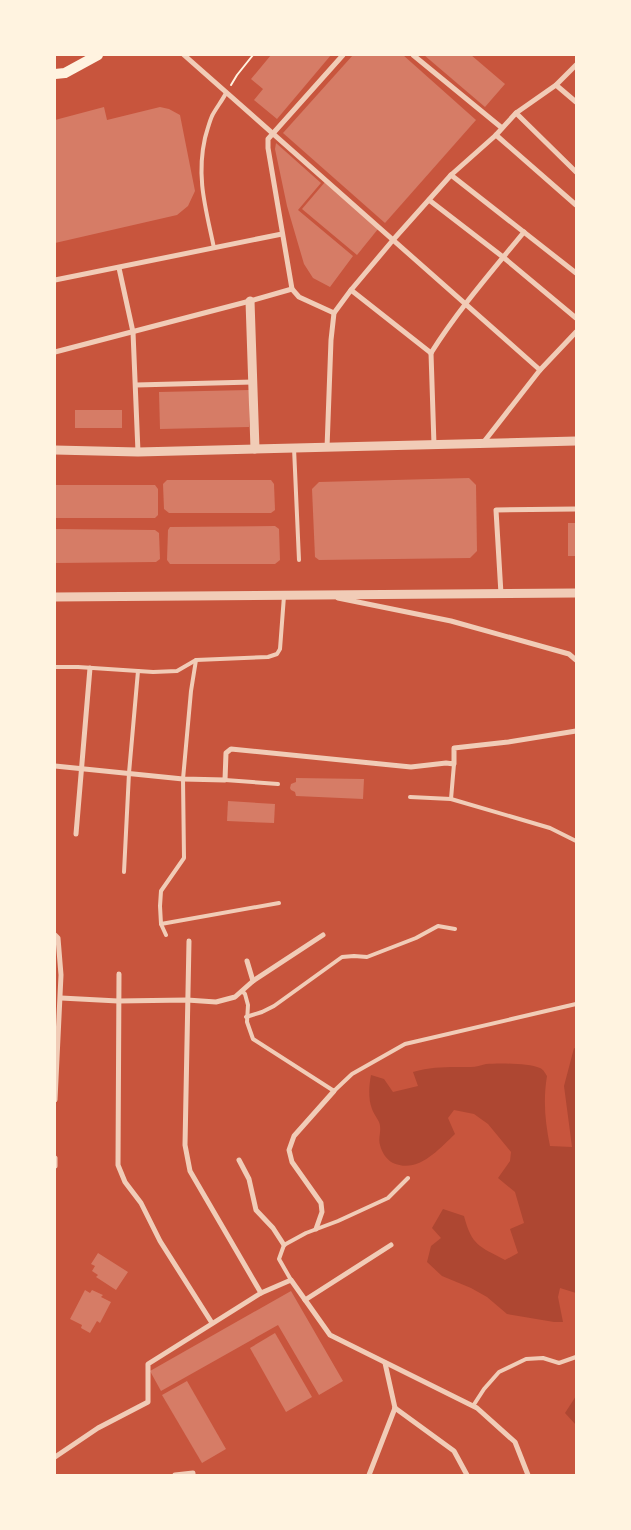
<svg xmlns="http://www.w3.org/2000/svg" width="631" height="1530" font-family="'PT Serif',serif">
	<style>
		.green { fill: #ae4732 }
		.building { fill: #d67c66 }
		.lines { fill: none; stroke-linecap: round; stroke-linejoin: round }
		.path { stroke: #fff3e0; stroke-width: 2 }
		.service { stroke: #f1ccb7; stroke-width: 4 }
		.minor { stroke: #f1ccb7; stroke-width: 5 }
		.tertiary { stroke: #f1ccb7; stroke-width: 9 }
		.secondary { stroke: #fff3e0; stroke-width: 10 }
	</style>
	<rect width="100%" height="100%" fill="#c8553d"/>
	<!-- green -->
	<g class="green">
		<path d="M574 1048 576 1049V1293L560 1288 558 1297 563 1322H554L507 1314 487 1297 471 1288 442 1276 427 1262 431 1246 441 1238 432 1228 443 1209 464 1216C472 1246 479 1246 505 1260L518 1253 510 1229 524 1223 515 1192 498 1178 510 1161 511 1152 488 1124 474 1114 454 1110 448 1118 455 1134C438 1150 418 1174 393 1163 387 1160 382 1153 380 1145 378 1139 381 1133 380 1126 380 1121 374 1115 372 1109 368 1099 369 1085 371 1075L384 1079 393 1092 418 1086 413 1072C434 1066 450 1067 471 1067 476 1067 481 1065 486 1064 498 1063 528 1063 540 1068 544 1070 545 1073 547 1076 543 1100 545 1122 550 1146L572 1147 564 1086Z"/>
		<path d="M576 1396V1425L565 1413Z"/>
	</g>
	<!-- building -->
	<g class="building">
		<path d="M271 55H331L277 119 254 100 263 89 251 79Z"/>
		<path d="M353 55H403L476 120 385 223 283 133Z"/>
		<path d="M424 55H471L505 84 485 107Z"/>
		<path d="M104 107 107 120 160 107 169 109 180 115 195 191 188 206 177 215 55 243V120Z"/>
		<path d="M276 143 321 183 298 210 353 256 330 287 313 278 304 264 287 206 275 149Z"/>
		<path d="M325 182 378 229 357 255 302 209Z"/>
		<path d="M249 390V427L160 429 159 392Z"/>
		<rect x="75" y="410" width="47" height="18"/>
		<path d="M469 478 476 485 477 551 470 558 319 560 315 557 312 489 319 482Z"/>
		<path d="M167 480H271L274 484 275 510 271 513H169L164 509 163 484Z"/>
		<path d="M55 485H155L158 489V515L155 518H55Z"/>
		<rect x="568" y="523" width="8" height="33"/>
		<path d="M275 526 279 529 280 560 275 564H170L167 560 168 530 170 527Z"/>
		<path d="M56 529 155 530 159 533 160 559 156 562 56 563Z"/>
		<path d="M296 778 364 779 363 799 296 796 295 792 291 790 290 788 291 784 296 782Z"/>
		<path d="M228 801 275 804 274 823 227 821Z"/>
		<path d="M98 1253 128 1272 116 1290 96 1277 98 1275 92 1271 95 1266 91 1264Z"/>
		<path d="M85 1290 90 1293 92 1290 103 1295 101 1297 111 1302 100 1323 97 1321 90 1333 81 1328 82 1325 70 1319Z"/>
		<path d="M291 1291 343 1381 319 1395 278 1325 161 1391 150 1371Z"/>
		<path d="M275 1333 312 1397 286 1412 250 1348Z"/>
		<path d="M187 1381 226 1449 202 1463 162 1395Z"/>
	</g>
	<g class="lines">
		<!-- path -->
		<path class="path" d="M231 85 237 75 253 55"/>
		<!-- service -->
		<g class="service">
			<path d="M214 248C206 209 196 178 205 138 207 131 209 123 212 116 216 108 222 101 226 93"/>
			<path d="M294 448 299 560"/>
			<path d="M55 667H78L153 672 177 671 196 660 268 657 277 654 280 649 284 596"/>
			<path d="M225 780 278 784"/>
			<path d="M410 797 451 799 550 828 576 841"/>
			<path d="M451 799 454 764"/>
			<path d="M124 872 129 773 138 671"/>
			<path d="M161 924 279 903"/>
			<path d="M166 935 161 924 160 906 161 891 184 858 183 779 191 691 196 660"/>
			<path d="M242 991 245 994 248 1005 247 1022 253 1039 334 1091 352 1074 405 1044 576 1004"/>
			<path d="M246 1017 262 1012 274 1006 342 957 354 956 367 957 416 938 438 926 455 929"/>
			<path d="M291 1280 279 1259 284 1245 306 1233 338 1221 388 1198 408 1178"/>
			<path d="M473 1406 484 1389 499 1372 526 1359 543 1358 559 1363 576 1357"/>
		</g>
		<!-- minor -->
		<g class="minor">
			<path d="M184 55 540 370"/>
			<path d="M413 55 502 128"/>
			<path d="M556 85 576 65"/>
			<path d="M516 113 576 172"/>
			<path d="M496 135 576 205"/>
			<path d="M451 175 576 273"/>
			<path d="M429 200 503 257 576 318"/>
			<path d="M119 268 133 332 138 452"/>
			<path d="M55 280 282 234"/>
			<path d="M292 289 268 148V139L343 55"/>
			<path d="M351 290 431 353"/>
			<path d="M55 352 250 301 292 289 299 297 334 313"/>
			<path d="M431 353C458 310 492 271 524 232"/>
			<path d="M431 353 434 445"/>
			<path d="M136 385 253 382"/>
			<path d="M483 443 540 370 576 332"/>
			<path d="M327 448 331 340 334 313 351 290 393 240 451 175 496 135 516 113 556 85 576 102"/>
			<path d="M501 594 496 510 576 509"/>
			<path d="M338 598 451 621 569 654 576 660"/>
			<path d="M55 766 183 779 225 780 226 753 231 749 411 767 446 763 454 764V748L508 742 576 731"/>
			<path d="M76 834 90 668"/>
			<path d="M55 935 58 938 61 975 55 1100"/>
			<path d="M189 941 185 1145 190 1171 261 1293"/>
			<path d="M247 961 253 981"/>
			<path d="M119 974 118 1165 125 1182 141 1203 160 1241 212 1323"/>
			<path d="M61 998 118 1001 187 1000 216 1002 235 997 253 981 323 935"/>
			<path d="M55 1158V1166"/>
			<path d="M239 1160 249 1179 256 1210 273 1228 284 1245"/>
			<path d="M316 1229 322 1212 321 1203 292 1162 289 1150 294 1136 334 1091"/>
			<path d="M305 1300 391 1245"/>
			<path d="M385 1363 395 1408"/>
			<path d="M395 1408 454 1451 467 1475"/>
			<path d="M55 1457 98 1428 148 1402V1364L261 1293 291 1280 330 1335 477 1408 515 1442 528 1475"/>
			<path d="M175 1475 193 1473V1475"/>
			<path d="M369 1475 395 1408"/>
		</g>
		<!-- tertiary -->
		<g class="tertiary">
			<path d="M250 301 255 449"/>
			<path d="M55 450 138 452 576 441"/>
			<path d="M55 597 576 593"/>
		</g>
		<!-- secondary -->
		<path class="secondary" d="M55 74 65 73 98 55"/>
	</g>
	<!-- border -->
	<rect width="631" height="1530" fill="none" stroke="#fff3e0" stroke-width="112"/>
</svg>
